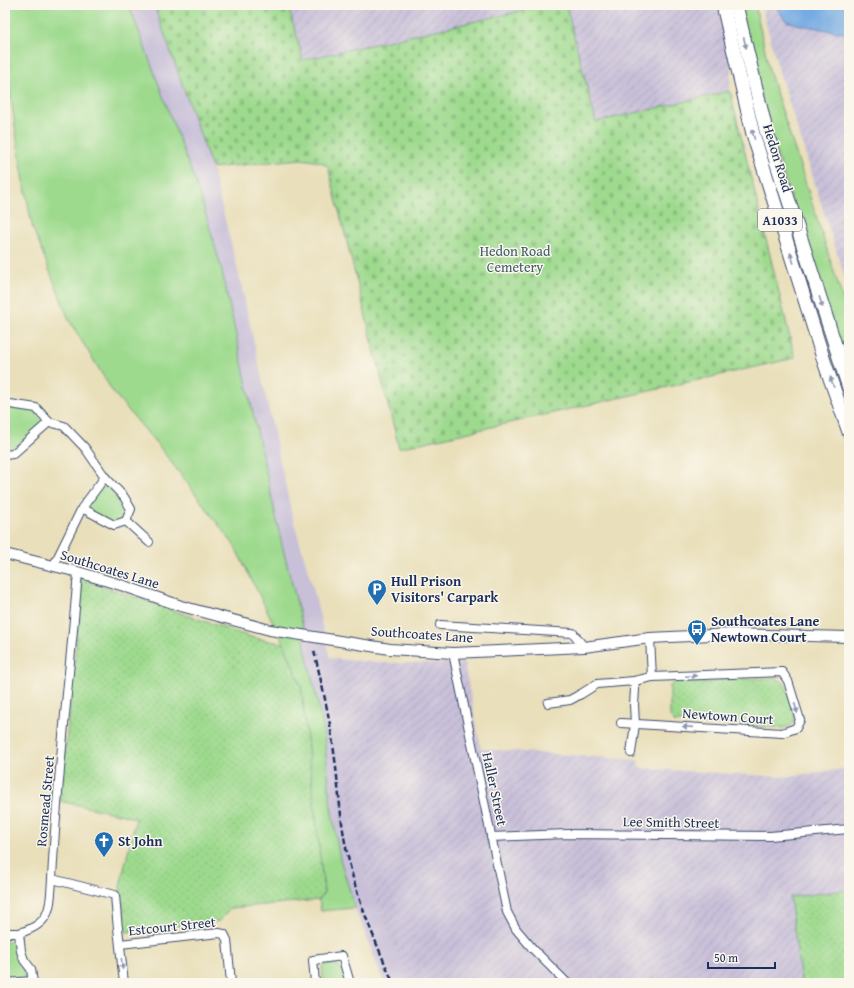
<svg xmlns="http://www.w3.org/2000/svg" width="854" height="988" font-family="'Gentium Book Plus',serif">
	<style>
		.industrial { fill: url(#industrial-furrows) }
		.railway { fill: #c8bfd8 }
		.grass { fill: #9eda8e; stroke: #5c8476 }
		.cemetery { fill: url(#cemetery-stones); stroke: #5c8476 }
		.park { fill: url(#park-dots); stroke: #5c8476 }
		.water { fill: #74aae2; stroke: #486ca0 }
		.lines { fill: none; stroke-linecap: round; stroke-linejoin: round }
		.minor-casing { stroke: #3a496c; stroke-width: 10 }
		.tertiary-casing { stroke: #3a496c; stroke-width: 12 }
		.trunk-casing { stroke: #3a496c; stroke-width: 15 }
		.minor { stroke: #fff; stroke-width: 8 }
		.tertiary { stroke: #fff; stroke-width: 10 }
		.trunk { stroke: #fff; stroke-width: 13 }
		.rail { stroke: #1b2f5e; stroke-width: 2.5; stroke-dasharray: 6 3; stroke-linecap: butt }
		.oneway { fill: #8d97ae }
		.labels { text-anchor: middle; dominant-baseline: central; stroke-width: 3; stroke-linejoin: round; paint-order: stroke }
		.shield { fill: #fbf7ec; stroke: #5e6b89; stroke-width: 1 }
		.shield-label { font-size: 13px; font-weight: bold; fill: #1b2f5e }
		.street-label { font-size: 14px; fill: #1b2f5e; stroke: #fbf7ec }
		.park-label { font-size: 14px; fill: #3c5a6a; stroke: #fbf7ec }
		.poi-label { font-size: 14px; font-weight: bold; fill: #1b2f5e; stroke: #fbf7ec; text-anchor: start }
	</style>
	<defs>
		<pattern id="industrial-furrows" width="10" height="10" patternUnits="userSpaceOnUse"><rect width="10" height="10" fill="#c8bfd8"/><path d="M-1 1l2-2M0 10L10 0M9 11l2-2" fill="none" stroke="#aba4bc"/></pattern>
		<pattern id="cemetery-stones" width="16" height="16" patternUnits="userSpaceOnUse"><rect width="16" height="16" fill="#9eda8e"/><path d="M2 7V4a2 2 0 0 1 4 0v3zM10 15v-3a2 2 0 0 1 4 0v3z" fill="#88bb7d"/></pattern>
		<pattern id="park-dots" width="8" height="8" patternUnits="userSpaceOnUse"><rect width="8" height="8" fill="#9eda8e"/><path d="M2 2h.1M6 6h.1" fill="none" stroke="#88bb7d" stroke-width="1.8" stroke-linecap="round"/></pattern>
	</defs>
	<rect width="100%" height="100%" fill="#fbf7ec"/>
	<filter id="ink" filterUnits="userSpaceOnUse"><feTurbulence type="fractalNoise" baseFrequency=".025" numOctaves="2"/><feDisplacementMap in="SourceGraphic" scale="8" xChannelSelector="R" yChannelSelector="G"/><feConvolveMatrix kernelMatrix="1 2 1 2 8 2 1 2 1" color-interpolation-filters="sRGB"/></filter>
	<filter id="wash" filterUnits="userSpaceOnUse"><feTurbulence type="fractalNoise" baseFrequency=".012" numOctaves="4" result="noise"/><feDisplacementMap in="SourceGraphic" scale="16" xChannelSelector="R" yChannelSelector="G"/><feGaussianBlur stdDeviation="0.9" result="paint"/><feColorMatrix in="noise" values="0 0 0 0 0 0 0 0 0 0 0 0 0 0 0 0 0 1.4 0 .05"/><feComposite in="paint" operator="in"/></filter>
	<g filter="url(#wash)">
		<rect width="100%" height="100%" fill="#e9dfba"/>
		<!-- industrial -->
		<g class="industrial">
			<path d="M288 5H547L303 60Z"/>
			<path d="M566 5H730L733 20 730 91 595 122Z"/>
			<path d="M761 5H849V291L779 71Z"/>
			<path d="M330 658 382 663H464L481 749 638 760 639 768 783 777 849 768V983H409L363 871 349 802 342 730Z"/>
		</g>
		<!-- railway -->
		<path class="railway" d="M129 5H154L212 168 240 279 293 519 313 588 330 658 342 730 349 802 363 871 409 983H384L355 908 340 859 331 806 323 725 305 648 303 627 282 545 221 267 200 195Z"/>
		<!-- grass -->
		<g class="grass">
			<path d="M5 5H129L200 195 221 267 282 545 303 627 305 648 323 725 331 806 340 859 355 908 321 911 319 900 324 892 301 686 284 644 234 545 162 450 113 392 69 320 32 226 19 153 6 64Z"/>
			<path d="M739 5H755L770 73 849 318V377L769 130Z"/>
			<path d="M5 406 36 408 49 422 5 455Z"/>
			<path d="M105 477 131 509 126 521 114 525 82 508Z"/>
			<path d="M5 941H9L14 943 17 957 24 971 25 981 5 983Z"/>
			<path d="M334 964C343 967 344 974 347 983H324L322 968 324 965Z"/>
		</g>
		<!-- cemetery -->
		<path class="cemetery" d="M154 5H288L303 60 547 5H566L596 122 730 91 795 358 399 448 328 167 321 162 301 159 212 168Z"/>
		<!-- park -->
		<g class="park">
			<path d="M80 578 250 637 284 644 301 686 324 892 319 900 231 908 219 921 126 932 120 886 136 818 60 801 75 657Z"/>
			<path d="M775 678C777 679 781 680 783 682 788 687 796 714 794 721 792 725 789 727 784 728L674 722 670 716V686L677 681 710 683V679Z"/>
			<path d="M849 890V983H801L790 897Z"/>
		</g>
		<!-- water -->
		<path class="water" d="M776 5H849V34L801 25 786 21 776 7Z"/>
	</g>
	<g filter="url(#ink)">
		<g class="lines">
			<defs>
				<g id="minor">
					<path d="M5 406 10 404 36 408 49 422 64 426 85 448 105 477 82 508 54 565"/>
					<path d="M5 455 13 454 49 422"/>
					<path d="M82 508 114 525 126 521 131 509 124 497 105 477"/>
					<path d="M126 521 149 542"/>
					<path d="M78 572C70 675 57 777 52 879L115 895 117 919 124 983"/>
					<path d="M440 625 573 633 584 647"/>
					<path d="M650 638 652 677"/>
					<path d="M453 653 507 912 516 929 533 949 567 983"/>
					<path d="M548 703 570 700 581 694 597 684 634 681 652 677 782 672 788 681 800 720 796 728 782 733 621 723"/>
					<path d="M631 753 635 724 634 705 635 689 634 681"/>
					<path d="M491 837 567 834 770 836 849 829"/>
					<path d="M5 933H19L21 951 24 960 31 969 33 983"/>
					<path d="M19 933C51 924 50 909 52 879"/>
					<path d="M120 944 219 933 224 934 227 940 231 983"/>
					<path d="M6 983 33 981"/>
					<path d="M315 983 313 960 342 956 350 983"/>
				</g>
				<path id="tertiary" d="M5 554 78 572 124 586 181 606 270 630 390 649 453 653 584 647 650 638 732 634 849 637"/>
				<g id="trunk">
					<path d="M723 5 753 134 825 364 849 432"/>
					<path d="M736 5 766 130 849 388"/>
				</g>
			</defs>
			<!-- minor casing -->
			<use href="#minor" class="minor-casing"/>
			<!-- tertiary casing -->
			<use href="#tertiary" class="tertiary-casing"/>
			<!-- trunk casing -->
			<use href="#trunk" class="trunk-casing"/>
			<!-- minor -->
			<use href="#minor" class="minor"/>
			<!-- tertiary -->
			<use href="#tertiary" class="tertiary"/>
			<!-- trunk -->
			<use href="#trunk" class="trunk"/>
			<!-- rail -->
			<path class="rail" d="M314 651C322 685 330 718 334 752 339 787 340 823 348 857 357 901 376 942 393 983"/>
		</g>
		<!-- one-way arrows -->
		<defs><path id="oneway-solid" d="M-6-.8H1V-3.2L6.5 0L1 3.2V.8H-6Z"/></defs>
		<g class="oneway">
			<use href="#oneway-solid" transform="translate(745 43) rotate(77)"/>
			<use href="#oneway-solid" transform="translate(753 134) rotate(-106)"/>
			<use href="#oneway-solid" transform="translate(792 258) rotate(-108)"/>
			<use href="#oneway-solid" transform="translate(821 302) rotate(72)"/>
			<use href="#oneway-solid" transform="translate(832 382) rotate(-109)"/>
			<use href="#oneway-solid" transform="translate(691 676) rotate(-2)"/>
			<use href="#oneway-solid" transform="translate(796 708) rotate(74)"/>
			<use href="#oneway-solid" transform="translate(688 727) rotate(-176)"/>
			<use href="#oneway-solid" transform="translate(122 964) rotate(84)"/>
		</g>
	</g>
	<!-- icons -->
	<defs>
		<symbol id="parking-pin" viewBox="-11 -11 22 30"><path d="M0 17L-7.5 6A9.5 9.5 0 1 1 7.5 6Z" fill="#1f6fb2" stroke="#fbf7ec"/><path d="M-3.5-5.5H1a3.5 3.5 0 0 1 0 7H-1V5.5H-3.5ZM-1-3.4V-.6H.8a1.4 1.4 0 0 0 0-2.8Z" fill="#fff"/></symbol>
		<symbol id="bus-pin" viewBox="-11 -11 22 30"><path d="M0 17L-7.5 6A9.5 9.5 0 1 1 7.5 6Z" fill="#1f6fb2" stroke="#fbf7ec"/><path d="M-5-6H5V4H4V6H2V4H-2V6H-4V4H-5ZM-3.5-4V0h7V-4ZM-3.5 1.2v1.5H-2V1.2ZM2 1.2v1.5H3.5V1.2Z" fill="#fff"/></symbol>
		<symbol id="church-pin" viewBox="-11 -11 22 30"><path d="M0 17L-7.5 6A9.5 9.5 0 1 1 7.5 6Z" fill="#1f6fb2" stroke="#fbf7ec"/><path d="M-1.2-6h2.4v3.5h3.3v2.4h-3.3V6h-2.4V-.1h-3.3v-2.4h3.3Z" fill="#fff"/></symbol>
	</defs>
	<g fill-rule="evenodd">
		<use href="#parking-pin" x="366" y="578" width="22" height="30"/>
		<use href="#bus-pin" x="686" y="618" width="22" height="30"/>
		<use href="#church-pin" x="93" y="830" width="22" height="30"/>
	</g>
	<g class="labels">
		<!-- shield labels -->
		<rect class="shield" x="758" y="209" width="44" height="22" rx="3"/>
		<g class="shield-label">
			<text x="780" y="220">A1033</text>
		</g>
		<!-- street labels -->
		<g class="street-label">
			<text transform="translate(778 158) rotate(73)">Hedon Road</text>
			<text transform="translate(110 569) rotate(17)">Southcoates Lane</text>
			<text transform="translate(422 634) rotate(4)">Southcoates Lane</text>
			<text transform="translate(728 716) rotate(4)">Newtown Court</text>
			<text transform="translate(495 789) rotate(78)">Haller Street</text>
			<text transform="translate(45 801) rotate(-85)">Rosmead Street</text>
			<text transform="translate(671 822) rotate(1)">Lee Smith Street</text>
			<text transform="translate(172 926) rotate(-6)">Estcourt Street</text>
		</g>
		<!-- park labels -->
		<g class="park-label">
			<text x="515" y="251">Hedon Road<tspan x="515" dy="16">Cemetery</tspan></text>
		</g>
		<!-- poi labels -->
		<g class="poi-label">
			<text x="391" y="581">Hull Prison<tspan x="391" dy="16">Visitors' Carpark</tspan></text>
			<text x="711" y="621">Southcoates Lane<tspan x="711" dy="16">Newtown Court</tspan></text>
			<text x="118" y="841">St John</text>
		</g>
	</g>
	<!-- margin -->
	<rect width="854" height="988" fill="none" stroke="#fbf7ec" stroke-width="20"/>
	<!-- scale -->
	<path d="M708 962v6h67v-6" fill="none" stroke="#1b2f5e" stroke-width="2"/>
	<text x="714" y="962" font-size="12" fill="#1b2f5e" stroke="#fbf7ec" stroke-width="3" paint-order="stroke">50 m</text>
</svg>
